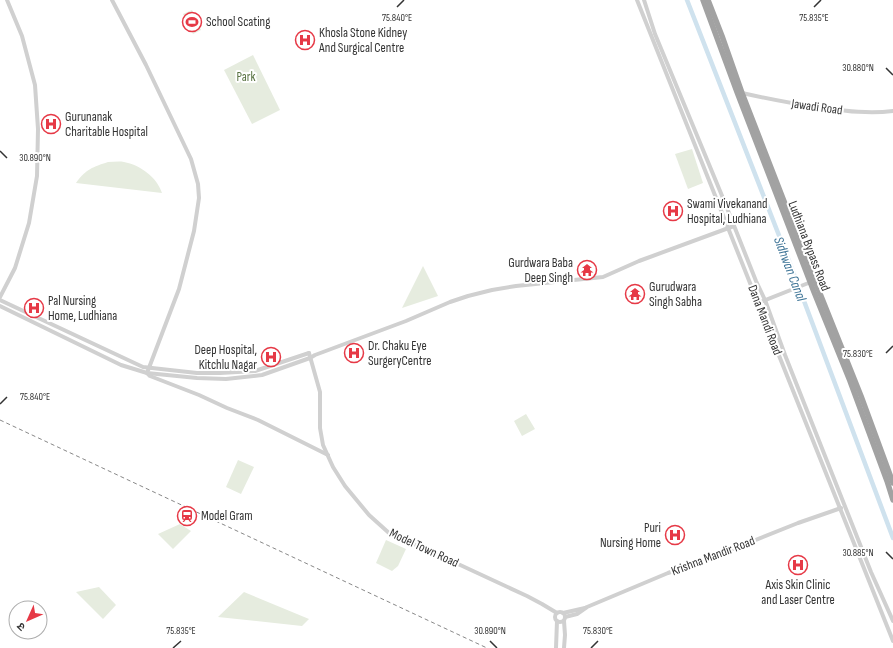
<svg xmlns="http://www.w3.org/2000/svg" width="893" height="648" font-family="'Sofia Sans Condensed','Noto Sans Devanagari',sans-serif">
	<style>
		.green { fill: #e6ecdf }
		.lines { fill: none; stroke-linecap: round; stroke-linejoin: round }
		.canal { stroke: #cfe2ee; stroke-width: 4.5 }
		.tertiary { stroke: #d0d0d0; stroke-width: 4 }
		.trunk { stroke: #a2a2a2; stroke-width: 5.5 }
		.rail { stroke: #888; stroke-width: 1; stroke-dasharray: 4 3; stroke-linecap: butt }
		.ticks { fill: none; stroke: #333; stroke-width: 1.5 }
		.labels { text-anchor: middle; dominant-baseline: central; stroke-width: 4; stroke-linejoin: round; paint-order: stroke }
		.poi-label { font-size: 13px; fill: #333; stroke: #fff; text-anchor: start }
		.park-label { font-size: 13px; fill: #56703f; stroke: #fff }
		.street-label { font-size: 13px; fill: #333; stroke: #fff }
		.water-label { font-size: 14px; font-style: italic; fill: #3f7597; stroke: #fff }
		.ticks-label { font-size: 10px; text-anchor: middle; fill: #333; stroke: #fff; stroke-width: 4; stroke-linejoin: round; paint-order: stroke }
	</style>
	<rect width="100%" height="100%" fill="#fff"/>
	<!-- green -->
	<g class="green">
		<path d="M192 10 201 30 193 34 183 14Z"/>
		<path d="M253 55 280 110 252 124 224 70Z"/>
		<path d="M692 149 703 183 688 189 675 154Z"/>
		<path d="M108 162C113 162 119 161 124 162 140 165 157 177 162 193L76 183C86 169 93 167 108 162Z"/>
		<path d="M423 266 438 296 402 308Z"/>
		<path d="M526 414 535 429 522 436 514 421Z"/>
		<path d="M238 460 254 467 241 494 226 487Z"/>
		<path d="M180 524 191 531 173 549 158 534Z"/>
		<path d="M386 540 406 549 398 566 392 571 376 563Z"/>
		<path d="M99 587 116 605 103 619 76 592Z"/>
		<path d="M244 592 309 619 302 626 218 617Z"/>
	</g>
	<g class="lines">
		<!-- canal -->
		<path class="canal" d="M687 0 789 261 893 538"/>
		<!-- tertiary -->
		<g class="tertiary">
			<path d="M112 0 146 65 191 159 198 184 199 198 194 231 179 289 147 373 150 376 199 395 227 408 258 420 328 455"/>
			<path d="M637 0 893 641"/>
			<path d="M644 0 655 34 725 203 756 281 765 300 785 355 871 572 893 621"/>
			<path d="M742 93C769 99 795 104 822 108 846 111 869 114 893 111"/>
			<path d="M0 297 15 268 29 223 37 176 38 129 35 85 22 36 7 0"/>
			<path d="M0 300 143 367 197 373H220L255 371 309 353"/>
			<path d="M758 303 811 282"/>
			<path d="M0 306 121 365 147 373 197 378 226 379 262 375 310 358 315 355 406 321 450 302 468 296 492 290 516 286 603 277 639 261 734 226"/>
			<path d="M309 353 320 392V428L323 445 333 467 345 486 369 515 389 533 443 557 527 596 542 604 557 613"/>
			<circle cx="560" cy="617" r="5"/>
			<path d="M563 613 585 608"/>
			<path d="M565 617 577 614 587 607 668 573 713 557 798 523 841 508"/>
			<path d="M564 621 565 635 564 648"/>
			<path d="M556 648 557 621"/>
		</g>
		<!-- trunk -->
		<g class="trunk">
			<path d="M703 0 737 92 814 292 850 381 887 481 893 500"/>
			<path d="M708 0 722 36 742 93 815 281 861 396 893 483"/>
		</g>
		<!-- rail -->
		<path class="rail" d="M0 420 487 648"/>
	</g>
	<!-- ticks -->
	<path class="ticks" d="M397 7 404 0M814 7 821 0M886 68 893 75M0 151 7 158M886 353 893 346M0 404 7 397M886 552 893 559M490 641 497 648M173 648 181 641M591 648 598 641"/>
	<!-- icons -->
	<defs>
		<symbol id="stadium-ring" viewBox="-11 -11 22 22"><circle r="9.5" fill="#fff" stroke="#e63946" stroke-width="1.5"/><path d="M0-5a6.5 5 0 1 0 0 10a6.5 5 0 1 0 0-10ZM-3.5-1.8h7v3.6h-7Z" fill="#e63946"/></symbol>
		<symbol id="hospital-ring" viewBox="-11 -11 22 22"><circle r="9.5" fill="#fff" stroke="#e63946" stroke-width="1.5"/><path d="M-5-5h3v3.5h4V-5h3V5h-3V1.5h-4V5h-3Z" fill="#e63946"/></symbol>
		<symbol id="temple-ring" viewBox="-11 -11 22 22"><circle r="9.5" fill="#fff" stroke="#e63946" stroke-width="1.5"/><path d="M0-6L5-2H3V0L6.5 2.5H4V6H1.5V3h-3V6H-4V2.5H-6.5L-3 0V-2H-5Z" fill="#e63946"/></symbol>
		<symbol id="station-ring" viewBox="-11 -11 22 22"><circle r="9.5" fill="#fff" stroke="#e63946" stroke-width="1.5"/><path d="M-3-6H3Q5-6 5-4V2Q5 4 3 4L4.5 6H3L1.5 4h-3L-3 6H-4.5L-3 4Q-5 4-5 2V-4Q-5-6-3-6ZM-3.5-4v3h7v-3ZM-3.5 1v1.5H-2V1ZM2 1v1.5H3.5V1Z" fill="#e63946"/></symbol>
	</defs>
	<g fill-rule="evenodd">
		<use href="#stadium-ring" x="181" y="11" width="22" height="22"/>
		<use href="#hospital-ring" x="294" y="29" width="22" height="22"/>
		<use href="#hospital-ring" x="40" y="113" width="22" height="22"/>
		<use href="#hospital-ring" x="662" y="200" width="22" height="22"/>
		<use href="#temple-ring" x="576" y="259" width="22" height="22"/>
		<use href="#temple-ring" x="624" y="283" width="22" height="22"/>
		<use href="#hospital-ring" x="23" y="297" width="22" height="22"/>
		<use href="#hospital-ring" x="343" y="342" width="22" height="22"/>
		<use href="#hospital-ring" x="260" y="346" width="22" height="22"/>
		<use href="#station-ring" x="176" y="505" width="22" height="22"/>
		<use href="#hospital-ring" x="664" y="524" width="22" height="22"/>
		<use href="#hospital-ring" x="787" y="554" width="22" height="22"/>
	</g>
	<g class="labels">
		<!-- poi labels -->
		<g class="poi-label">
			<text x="206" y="22">School Scating</text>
			<text x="319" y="33">Khosla Stone Kidney<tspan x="319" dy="15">And Surgical Centre</tspan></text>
			<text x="65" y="117">Gurunanak<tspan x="65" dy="15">Charitable Hospital</tspan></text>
			<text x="687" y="204">Swami Vivekanand<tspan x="687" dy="15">Hospital, Ludhiana</tspan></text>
			<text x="573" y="263" text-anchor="end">Gurdwara Baba<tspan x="573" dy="15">Deep Singh</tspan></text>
			<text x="649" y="287">Gurudwara<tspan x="649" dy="15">Singh Sabha</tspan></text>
			<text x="48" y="301">Pal Nursing<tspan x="48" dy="15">Home, Ludhiana</tspan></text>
			<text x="368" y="346">Dr. Chaku Eye<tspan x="368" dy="15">SurgeryCentre</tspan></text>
			<text x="257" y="350" text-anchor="end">Deep Hospital,<tspan x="257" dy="15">Kitchlu Nagar</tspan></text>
			<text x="201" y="516">Model Gram</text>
			<text x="661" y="528" text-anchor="end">Puri<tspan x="661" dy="15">Nursing Home</tspan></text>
			<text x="798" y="585" text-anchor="middle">Axis Skin Clinic<tspan x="798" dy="15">and Laser Centre</tspan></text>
		</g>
		<!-- park labels -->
		<g class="park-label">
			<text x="246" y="77">Park</text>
		</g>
		<!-- street labels -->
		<g class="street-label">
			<text transform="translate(817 107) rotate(8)">Jawadi Road</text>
			<text transform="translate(809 246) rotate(69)">Ludhiana Bypass Road</text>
			<text transform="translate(765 320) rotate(69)">Dana Mandi Road</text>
			<text transform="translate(424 548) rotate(25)">Model Town Road</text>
			<text transform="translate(713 556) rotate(-21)">Krishna Mandir Road</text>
		</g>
		<!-- water labels -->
		<g class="water-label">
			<text transform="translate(790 269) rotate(69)">Sidhwan Canal</text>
		</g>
	</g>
	<g class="ticks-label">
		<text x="397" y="21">75.840°E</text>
		<text x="814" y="21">75.835°E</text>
		<text x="858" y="71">30.880°N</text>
		<text x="35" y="161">30.890°N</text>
		<text x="858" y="357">75.830°E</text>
		<text x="35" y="400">75.840°E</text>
		<text x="858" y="556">30.885°N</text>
		<text x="181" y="634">75.835°E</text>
		<text x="598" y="634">75.830°E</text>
		<text x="490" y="634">30.890°N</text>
	</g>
	<!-- north arrow -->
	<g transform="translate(28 620) rotate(225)"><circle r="19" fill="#ffffff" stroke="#adadad"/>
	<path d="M0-3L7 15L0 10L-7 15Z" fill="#e63946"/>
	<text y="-6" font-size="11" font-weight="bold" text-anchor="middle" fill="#333333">उ</text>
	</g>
</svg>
